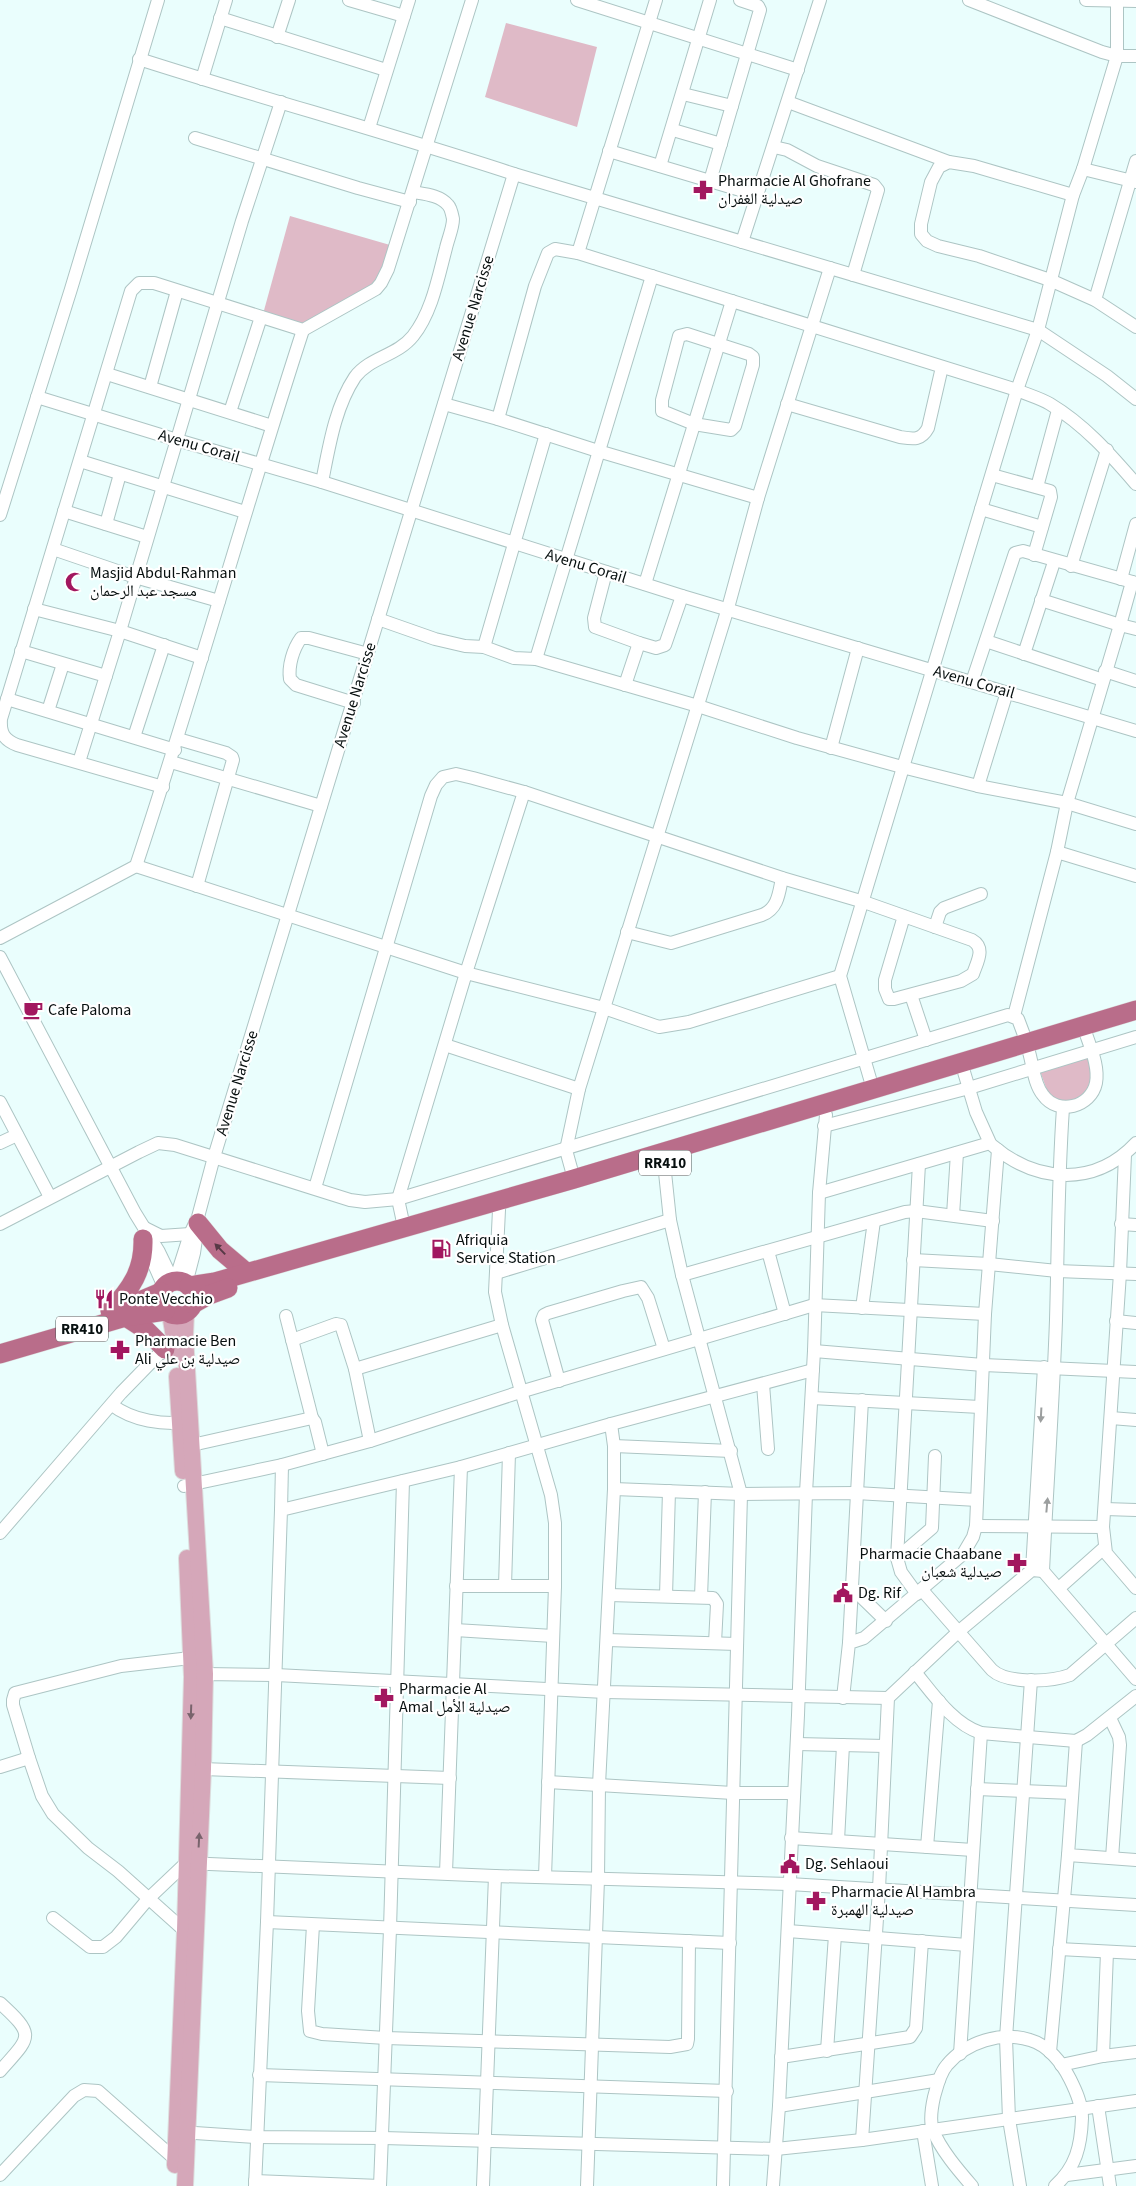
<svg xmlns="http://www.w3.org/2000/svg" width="1136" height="2186" font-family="'Source Sans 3','Noto Naskh Arabic',sans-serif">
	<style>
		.green { fill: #dfbac7 }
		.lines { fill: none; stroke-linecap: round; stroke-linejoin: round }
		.minor-casing { stroke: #adc5c4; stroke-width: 14 }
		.major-casing { stroke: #dcdddd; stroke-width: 18 }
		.highway-casing { stroke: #dcdddd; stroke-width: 20 }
		.minor { stroke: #fff; stroke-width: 12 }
		.major { stroke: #d5a7b9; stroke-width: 16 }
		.highway { stroke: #b96d8a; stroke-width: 19 }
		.oneway { fill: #573946 }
		.oneway2 { fill: #9c9f9f }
		.oneway3 { fill: #78636c }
		.labels { text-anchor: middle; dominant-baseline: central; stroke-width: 4.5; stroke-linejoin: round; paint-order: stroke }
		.shield { fill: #fff; stroke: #515757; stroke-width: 1 }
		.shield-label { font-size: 15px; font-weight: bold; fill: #070f0f }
		.poi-label { font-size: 16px; fill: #070f0f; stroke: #fff; text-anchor: start }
		.street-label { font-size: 16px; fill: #070f0f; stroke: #fff }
	</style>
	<rect width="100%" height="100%" fill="#eafefd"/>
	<!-- green -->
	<g class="green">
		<path d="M506 23 597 47 577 127 485 97Z"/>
		<path d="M290 216 390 245 380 278 374 286 302 325 263 314Z"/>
		<path d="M1089 1057 1092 1080 1085 1094 1071 1102 1063 1103 1049 1096 1040 1071Z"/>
	</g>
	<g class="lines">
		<defs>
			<g id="minor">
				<path d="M349 0 404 16"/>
				<path d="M577 0 798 70"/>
				<path d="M656 0 578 253 1017 390C1028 395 1040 398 1050 404 1085 425 1110 454 1136 484"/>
				<path d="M969 0 1102 52 1117 56H1136"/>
				<path d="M1086 0 1136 1"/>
				<path d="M220 18 386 70"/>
				<path d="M277 37 289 0"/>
				<path d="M139 59C264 99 389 133 514 174L1038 330 1107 376 1136 399"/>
				<path d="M202 79 226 0"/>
				<path d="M683 94 732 106"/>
				<path d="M788 102 949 162"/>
				<path d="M369 128 409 0"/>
				<path d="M673 130 721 144"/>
				<path d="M195 138 358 188 410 202"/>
				<path d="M774 147 787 150 817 166 874 185 878 190 853 275"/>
				<path d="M609 151 757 195"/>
				<path d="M660 166 710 0"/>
				<path d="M1083 169 1136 182"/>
				<path d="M710 181 760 10 758 6 740 0"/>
				<path d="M1073 195 974 166 949 162 939 167 931 182 921 224V234L927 241 938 246 979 256 1050 280 1095 300 1136 327"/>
				<path d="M742 242 820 0"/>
				<path d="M1095 300 1136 161"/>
				<path d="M687 334 749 354 753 357V365L735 426 731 430 694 424 662 411V400L679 336Z"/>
				<path d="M107 374 272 426"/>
				<path d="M150 387 177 291"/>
				<path d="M37 397 177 440 322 482 682 596 1136 731"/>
				<path d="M444 404 498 419 598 451 758 498"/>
				<path d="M787 404 900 437C913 439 921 441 928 428L942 367"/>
				<path d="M230 412 261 317"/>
				<path d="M498 419 535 286 548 253 555 249 578 253"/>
				<path d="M80 461 245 512"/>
				<path d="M992 475 1050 491 1051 497 1034 555"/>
				<path d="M322 482C329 447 335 407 355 377 370 357 397 356 413 336 432 312 438 278 446 248 448 239 453 228 453 219 452 214 451 208 448 205 440 195 424 194 413 192"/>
				<path d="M1037 487 1058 410"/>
				<path d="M981 509 1042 527"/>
				<path d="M64 511 147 537"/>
				<path d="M0 515 71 289 158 0"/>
				<path d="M106 524 120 474"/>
				<path d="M53 549 135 577 219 601"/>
				<path d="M1071 566 1107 450"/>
				<path d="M606 572 594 618 595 627 639 643"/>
				<path d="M1121 579 1136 524"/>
				<path d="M645 584 732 301"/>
				<path d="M1041 600 1120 625 1132 582"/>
				<path d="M34 609 120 631 202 658"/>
				<path d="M378 619 435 639 465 646 484 647 514 658 536 659 698 706 797 738 902 767 978 786 1067 803 1136 824"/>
				<path d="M986 641 1103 680"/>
				<path d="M484 647 546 434"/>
				<path d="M21 651 106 676"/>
				<path d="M1024 654 1054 562"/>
				<path d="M536 659 652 276"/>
				<path d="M1105 671 1136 681"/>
				<path d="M972 682 1015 553 1023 551 1136 583"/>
				<path d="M625 685 639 643 656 648 665 645 682 596"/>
				<path d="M7 699 175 750"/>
				<path d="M354 703 296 685 290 679C288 666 293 649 301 638H309L368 654"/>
				<path d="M48 711 63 664"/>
				<path d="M134 737 164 645"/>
				<path d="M178 739 226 753 232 757 233 760 197 886"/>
				<path d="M831 748 858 648"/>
				<path d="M79 762 120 631 242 221 281 102"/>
				<path d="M171 762 321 806"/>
				<path d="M978 786 1007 692"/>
				<path d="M163 787 17 745C4 740 0 733 1 719L131 291 139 283H154L303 330 376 289 381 283 388 269 472 0"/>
				<path d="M1057 852 1067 803 1120 625 1136 629"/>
				<path d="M136 866 466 973 604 1008 659 1027 689 1022 840 976"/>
				<path d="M935 927 940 912 944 908 981 894"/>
				<path d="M627 932 671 943 762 915C778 909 779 893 782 878"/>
				<path d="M0 938 136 866C195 689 245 508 303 330"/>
				<path d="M0 957 135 1213 159 1252 173 1281"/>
				<path d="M911 995 926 1040"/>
				<path d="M1014 1016 1057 852 1136 876"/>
				<path d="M445 1045 579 1089"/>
				<path d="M1029 1052C1033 1066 1034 1084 1043 1095 1058 1116 1091 1107 1096 1083 1099 1067 1091 1049 1086 1034"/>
				<path d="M873 1089 840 976 1017 390 1038 330 1073 195 1083 169 1117 56V2"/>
				<path d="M0 1102 50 1197"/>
				<path d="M1063 1108C1058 1179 1058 1249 1056 1320 1053 1404 1047 1487 1043 1571L1136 1679"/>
				<path d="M824 1126 969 1088 1136 1037"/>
				<path d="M0 1143 17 1135"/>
				<path d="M993 1146C1037 1183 1095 1187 1136 1143"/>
				<path d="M664 1163 670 1220 682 1275 741 1494 723 2186"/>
				<path d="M574 1179 566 1150 579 1089 728 608 758 498 830 268"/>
				<path d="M315 1188 431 796 436 785 443 777 456 774 473 778 524 792 782 878 864 902 972 940C986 948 977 962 973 974L961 981 894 999H889L885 989V980L904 916"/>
				<path d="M819 1193 990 1143 976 1112 964 1072"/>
				<path d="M499 1210 495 1292 502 1325"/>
				<path d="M953 1215 957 1153"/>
				<path d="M0 1224 139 1152 158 1143 175 1145 350 1200 365 1202 398 1199 1008 1015 1018 1019 1027 1043"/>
				<path d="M1121 1224 1136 1225"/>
				<path d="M404 1227 398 1199 466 973 524 792"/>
				<path d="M145 1228 161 1236 190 1234"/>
				<path d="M145 1244 164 1287"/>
				<path d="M768 1251 785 1314"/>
				<path d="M913 1260 989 1264 1057 1271 1136 1274"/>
				<path d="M496 1273 670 1220"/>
				<path d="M682 1275 905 1212 916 1211 993 1221"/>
				<path d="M175 1281 190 1234 198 1217 214 1157 514 174"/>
				<path d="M186 1284 194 1253 197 1232"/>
				<path d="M862 1308 874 1221"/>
				<path d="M286 1316 312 1418"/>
				<path d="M1116 1321 1136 1323"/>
				<path d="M292 1340 336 1324 341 1325 355 1369"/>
				<path d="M814 1351 983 1365 1136 1372"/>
				<path d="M559 1381 542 1320 544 1315 548 1313 623 1291 641 1287 648 1298 664 1349"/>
				<path d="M763 1384 768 1449"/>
				<path d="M812 1398 980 1407"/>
				<path d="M112 1405C133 1421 163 1425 188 1422"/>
				<path d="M1111 1418 1136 1420"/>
				<path d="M370 1441 355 1369 502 1325 551 1495 555 1523V1586L545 1877"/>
				<path d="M192 1445 312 1418 315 1422 323 1454"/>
				<path d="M614 1446 731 1451"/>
				<path d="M184 1486 282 1465 370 1441 520 1392 814 1305 985 1314"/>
				<path d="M614 1489 741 1494 856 1493 977 1500"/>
				<path d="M1105 1509 1136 1510"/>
				<path d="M281 1510 282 1465"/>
				<path d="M976 1526 1103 1527 1106 1553 1136 1588"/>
				<path d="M1103 1527 1120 1273 1125 1155"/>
				<path d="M0 1533 121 1393 158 1355 171 1347"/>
				<path d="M897 1558 932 1528 935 1456"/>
				<path d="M1032 1570 1044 1367"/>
				<path d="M456 1586H555"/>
				<path d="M505 1586 509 1453"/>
				<path d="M850 1586 886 1621"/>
				<path d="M1059 1588 1104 1548"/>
				<path d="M922 1590 992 1670C1007 1684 1051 1682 1070 1675L1136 1618"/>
				<path d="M917 1594 901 1572 897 1558 919 1164"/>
				<path d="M609 1595 713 1598 717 1604 715 1643"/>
				<path d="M666 1596 669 1491"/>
				<path d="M701 1597 705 1492"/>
				<path d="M455 1630 553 1636"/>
				<path d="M607 1640 737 1644"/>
				<path d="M849 1643 862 1400"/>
				<path d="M915 1672C933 1694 953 1724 981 1733L1076 1741 1087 1735 1136 1696"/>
				<path d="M196 1676 205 1674 276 1675 605 1692 888 1698"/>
				<path d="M843 1698 849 1643 864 1638 963 1554 973 1537 976 1526 985 1314 998 1150"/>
				<path d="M1110 1718 1119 1737 1120 1745 1112 1858"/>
				<path d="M1076 1741 1068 1855 1136 1860"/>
				<path d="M797 1744 885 1746"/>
				<path d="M29 1758 13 1705V1700L15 1693 121 1666 199 1657"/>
				<path d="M0 1767 29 1758 42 1796 53 1814 88 1848 118 1871 185 1931 191 1933"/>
				<path d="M203 1769 450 1778"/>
				<path d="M548 1782 733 1793H793"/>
				<path d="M977 1789 1072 1793"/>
				<path d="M791 1838 973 1850"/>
				<path d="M838 1841 843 1745"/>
				<path d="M927 1847 939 1701"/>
				<path d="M446 1873 461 1467"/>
				<path d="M53 1918 90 1947H103L116 1937 148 1899 186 1863 495 1876 789 1884 1136 1905"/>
				<path d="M267 1922 730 1943"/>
				<path d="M313 1925 308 2011 310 2031 322 2034 386 2038 670 2047 687 2044 688 2039 689 1941"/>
				<path d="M788 1931 967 1945"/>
				<path d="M1059 1949 1136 1953"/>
				<path d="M0 2003C36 2036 31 2036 0 2071"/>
				<path d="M827 2051 835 1935"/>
				<path d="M1050 2052 1068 1855"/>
				<path d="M960 2054 981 1733"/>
				<path d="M1103 2056 1107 1952"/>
				<path d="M781 2057 910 2037 916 2028 922 1941"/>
				<path d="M1061 2065 1103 2056 1136 2052"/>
				<path d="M259 2075 727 2091"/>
				<path d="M779 2106 939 2080"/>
				<path d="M1098 2106 1110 2186"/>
				<path d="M923 2131 932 2186"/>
				<path d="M180 2132 255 2137 383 2138 776 2149 862 2140 1136 2101"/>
				<path d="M862 2140 879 1889 888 1698 958 1632 1032 1570 1043 1571"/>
				<path d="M0 2175 74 2096 84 2090 98 2091 176 2160 181 2161"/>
				<path d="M1067 2175 1136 2166"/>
				<path d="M255 2181 380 2186"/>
				<path d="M255 2186 267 1922 281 1510 461 1467 611 1424 813 1370"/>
				<path d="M380 2186 390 1929 403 1481"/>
				<path d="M483 2186 495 1876"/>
				<path d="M587 2186 598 1879 599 1785 614 1489V1446L611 1424"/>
				<path d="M773 2186 779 2106 798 1715 806 1493 814 1351 819 1193 826 1115"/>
				<path d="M972 2186C959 2171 940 2149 933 2130 929 2120 932 2106 934 2097 937 2086 940 2073 947 2065 966 2042 1001 2031 1030 2040 1048 2045 1062 2063 1070 2079 1076 2091 1082 2104 1082 2118 1081 2146 1076 2167 1055 2186"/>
				<path d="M1020 2186 1009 2119 1006 2038 1031 1680"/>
			</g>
			<g id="major">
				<path d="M170 1314 176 1349"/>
				<path d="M177 1376 183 1471"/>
				<path d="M175 2165 185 1931 192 1677 187 1558"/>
				<path d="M185 2186 203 1769 205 1674 185 1336 186 1313"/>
			</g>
			<g id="highway">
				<path d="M198 1223 220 1250 246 1272"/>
				<circle cx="177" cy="1298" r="17"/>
				<path d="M189 1286 215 1282 574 1179 1136 1010"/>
				<path d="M193 1304 209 1295 228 1288"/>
				<path d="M123 1308 161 1292"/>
				<path d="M110 1311C131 1289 144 1270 143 1239"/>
				<path d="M126 1317 146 1330 165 1349"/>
				<path d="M0 1354 126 1317 165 1311"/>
			</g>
		</defs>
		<!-- minor casing -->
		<use href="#minor" class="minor-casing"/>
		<!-- major casing -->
		<use href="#major" class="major-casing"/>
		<!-- highway casing -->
		<use href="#highway" class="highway-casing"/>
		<!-- minor -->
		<use href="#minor" class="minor"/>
		<!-- major -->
		<use href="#major" class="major"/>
		<!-- highway -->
		<use href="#highway" class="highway"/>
	</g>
	<!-- one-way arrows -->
	<defs><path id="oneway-solid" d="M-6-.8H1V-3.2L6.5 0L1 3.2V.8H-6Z" transform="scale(1.25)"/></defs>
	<use class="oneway" href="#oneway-solid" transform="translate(220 1249) rotate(-134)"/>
	<g class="oneway2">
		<use href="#oneway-solid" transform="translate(1041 1415) rotate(93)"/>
		<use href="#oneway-solid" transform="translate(1047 1505) rotate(-85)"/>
	</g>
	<g class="oneway3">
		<use href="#oneway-solid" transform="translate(191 1712) rotate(92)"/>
		<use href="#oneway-solid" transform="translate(199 1840) rotate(-87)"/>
	</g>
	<!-- icons -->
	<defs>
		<symbol id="pharmacy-bare" viewBox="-9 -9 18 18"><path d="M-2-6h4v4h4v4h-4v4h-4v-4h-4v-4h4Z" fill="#a2175f" stroke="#fff" stroke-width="2.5" paint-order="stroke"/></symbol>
		<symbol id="mosque-bare" viewBox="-9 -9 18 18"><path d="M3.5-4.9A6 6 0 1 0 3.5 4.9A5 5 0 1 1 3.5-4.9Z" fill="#a2175f" stroke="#fff" stroke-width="2.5" paint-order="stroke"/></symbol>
		<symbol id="cafe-bare" viewBox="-9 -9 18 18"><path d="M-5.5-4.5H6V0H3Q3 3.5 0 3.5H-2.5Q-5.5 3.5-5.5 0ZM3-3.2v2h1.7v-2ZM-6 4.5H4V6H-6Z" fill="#a2175f" stroke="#fff" stroke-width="2.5" paint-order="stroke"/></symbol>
		<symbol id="fuel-bare" viewBox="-9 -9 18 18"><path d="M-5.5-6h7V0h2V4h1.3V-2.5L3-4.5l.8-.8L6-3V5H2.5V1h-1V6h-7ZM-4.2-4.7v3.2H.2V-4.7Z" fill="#a2175f" stroke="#fff" stroke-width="2.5" paint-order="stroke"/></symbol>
		<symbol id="restaurant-bare" viewBox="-9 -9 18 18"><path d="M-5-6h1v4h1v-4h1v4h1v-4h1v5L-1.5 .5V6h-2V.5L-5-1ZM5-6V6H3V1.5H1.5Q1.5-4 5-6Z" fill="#a2175f" stroke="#fff" stroke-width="2.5" paint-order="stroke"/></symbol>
		<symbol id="civic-bare" viewBox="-9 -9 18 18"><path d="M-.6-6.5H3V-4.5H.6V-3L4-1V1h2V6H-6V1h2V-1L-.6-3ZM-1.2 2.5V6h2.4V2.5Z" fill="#a2175f" stroke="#fff" stroke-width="2.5" paint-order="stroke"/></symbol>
	</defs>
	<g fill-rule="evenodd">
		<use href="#pharmacy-bare" x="689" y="176" width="28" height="28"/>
		<use href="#mosque-bare" x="61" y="568" width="28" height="28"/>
		<use href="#cafe-bare" x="19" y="996" width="28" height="28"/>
		<use href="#fuel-bare" x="427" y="1235" width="28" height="28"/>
		<use href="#restaurant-bare" x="90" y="1285" width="28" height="28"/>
		<use href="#pharmacy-bare" x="106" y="1336" width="28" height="28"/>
		<use href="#pharmacy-bare" x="1003" y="1549" width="28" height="28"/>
		<use href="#civic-bare" x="829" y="1579" width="28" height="28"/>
		<use href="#pharmacy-bare" x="370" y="1684" width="28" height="28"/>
		<use href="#civic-bare" x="776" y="1850" width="28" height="28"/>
		<use href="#pharmacy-bare" x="802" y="1887" width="28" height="28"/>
	</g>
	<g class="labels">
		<!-- shield labels -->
		<g class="shield">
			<rect x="639" y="1150.5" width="52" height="25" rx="4"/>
			<rect x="56" y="1316.5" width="52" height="25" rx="4"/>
		</g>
		<g class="shield-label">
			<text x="665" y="1163">RR410</text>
			<text x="82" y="1329">RR410</text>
		</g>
		<!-- poi labels -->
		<g class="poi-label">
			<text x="718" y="181">Pharmacie Al Ghofrane<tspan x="718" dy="18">صيدلية الغفران</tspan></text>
			<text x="90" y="573">Masjid Abdul-Rahman<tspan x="90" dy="18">مسجد عبد الرحمان</tspan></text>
			<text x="48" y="1010">Cafe Paloma</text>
			<text x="456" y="1240">Afriquia<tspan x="456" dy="18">Service Station</tspan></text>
			<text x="119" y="1299">Ponte Vecchio</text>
			<text x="135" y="1341">Pharmacie Ben<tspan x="135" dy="18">Ali صيدلية بن علي</tspan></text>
			<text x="1002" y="1554" text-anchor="end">Pharmacie Chaabane<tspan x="1002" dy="18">صيدلية شعبان</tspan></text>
			<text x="858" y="1593">Dg. Rif</text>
			<text x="399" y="1689">Pharmacie Al<tspan x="399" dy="18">Amal صيدلية الأمل</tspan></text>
			<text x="805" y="1864">Dg. Sehlaoui</text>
			<text x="831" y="1892">Pharmacie Al Hambra<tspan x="831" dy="18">صيدلية الهمبرة</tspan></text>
		</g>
		<!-- street labels -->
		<g class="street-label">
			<text transform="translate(473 308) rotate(-73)">Avenue Narcisse</text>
			<text transform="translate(199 446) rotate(16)">Avenu Corail</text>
			<text transform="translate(586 566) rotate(17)">Avenu Corail</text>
			<text transform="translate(974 682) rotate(16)">Avenu Corail</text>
			<text transform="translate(355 695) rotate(-73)">Avenue Narcisse</text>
			<text transform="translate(237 1083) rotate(-73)">Avenue Narcisse</text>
		</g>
	</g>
</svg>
